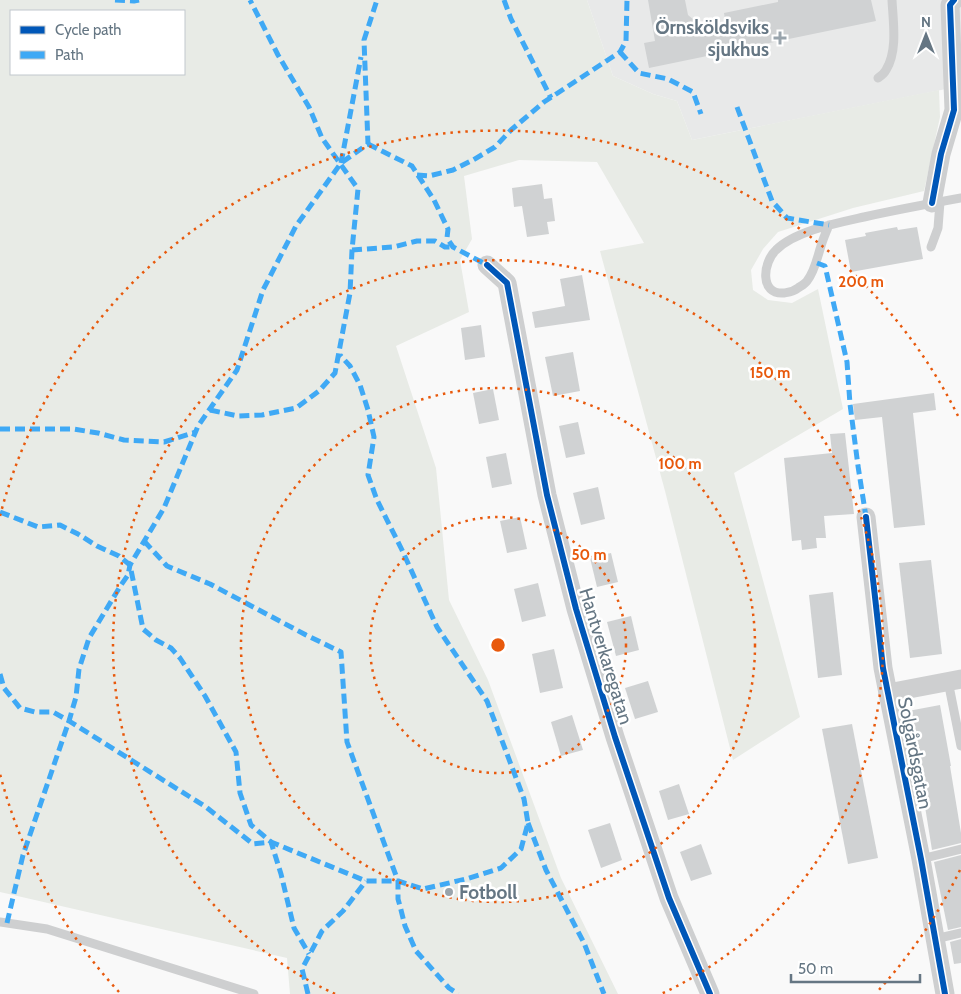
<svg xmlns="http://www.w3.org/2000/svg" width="961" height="994" font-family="Cabin,sans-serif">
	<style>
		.built { fill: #e8e9e9 }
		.green { fill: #e8ebe6; fill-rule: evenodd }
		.building { fill: #d0d2d3 }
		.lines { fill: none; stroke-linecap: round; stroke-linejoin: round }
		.lane { stroke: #cecfd0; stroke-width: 9 }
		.street { stroke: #cecfd0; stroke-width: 19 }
		.quiet { stroke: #3fa9f5; stroke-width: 5; stroke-dasharray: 10 5; stroke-linecap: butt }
		.cycleway-casing { stroke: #fff; stroke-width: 9 }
		.cycleway { stroke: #0057b8; stroke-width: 6 }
		.ring { fill: none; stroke: #e8590c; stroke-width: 2.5; stroke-dasharray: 2.5 5 }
		.poi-dot { fill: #99a4ac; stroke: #fff; stroke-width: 2 }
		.labels { text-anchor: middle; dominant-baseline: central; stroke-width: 5; stroke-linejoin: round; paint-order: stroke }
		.poi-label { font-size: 19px; font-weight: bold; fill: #657683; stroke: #fff; text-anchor: end }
		.street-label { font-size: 19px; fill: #657683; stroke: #fff }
		.centre { fill: #e8590c; stroke: #fff; stroke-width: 2.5 }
		.ring-label { font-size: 15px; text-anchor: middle; font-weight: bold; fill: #e8590c; stroke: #fff; stroke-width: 5; stroke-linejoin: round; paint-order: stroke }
	</style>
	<rect width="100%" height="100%" fill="#f9f9f9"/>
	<!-- built -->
	<path class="built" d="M587 0H961V86L692 140 677 101 653 94 613 76Z"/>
	<!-- green -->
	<path class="green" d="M0 0H587L613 76 653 94 677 101 692 140 939 90 940 117 924 191 853 208 778 232 763 249 751 270 753 290 768 300 792 303 818 289 843 409 734 473 800 717 733 760 665 491 600 251 644 243 597 162 519 160 464 176 472 239 460 260 469 312 396 346 436 468 449 600 488 680 561 878 618 994H290L287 958 0 892ZM11 11H184V74H11Z"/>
	<!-- building -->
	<g class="building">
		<path d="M648 0H685L688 15 705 29 726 25 724 13 778 2V0H871L876 21 649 68 644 43 655 41Z"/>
		<path d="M542 184 544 199 552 198 555 221 547 222 549 234 527 237 522 206 514 207 512 188Z"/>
		<path d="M897 227 898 230 917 227 923 259 851 272 845 240 866 236 865 233Z"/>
		<path d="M582 275 590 320 535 328 532 312 565 306 560 279Z"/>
		<path d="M481 325 485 357 465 360 461 328Z"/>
		<path d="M573 352 580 391 553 396 545 357Z"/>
		<path d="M493 389 499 420 479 424 473 393Z"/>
		<path d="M934 393 936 410 913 413 925 525 894 528 882 417 855 420 853 404Z"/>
		<path d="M578 422 585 454 566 458 559 426Z"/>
		<path d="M845 433 854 514 824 516 826 538H816L817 548 802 550 801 540 792 541 784 458 832 453 830 434Z"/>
		<path d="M506 453 512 484 492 488 486 457Z"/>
		<path d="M598 487 605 519 581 525 573 493Z"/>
		<path d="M520 517 527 549 507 553 500 521Z"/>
		<path d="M611 553 618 582 597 587 590 558Z"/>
		<path d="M931 560 942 654 910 658 899 563Z"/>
		<path d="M538 583 546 616 522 622 514 589Z"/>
		<path d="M833 592 842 675 818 678 809 595Z"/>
		<path d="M631 616 639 650 616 656 607 622Z"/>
		<path d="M554 649 563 688 540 693 532 654Z"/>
		<path d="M648 681 658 712 635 719 625 688Z"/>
		<path d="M940 705 951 766H950L961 833V843L932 850 922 788 908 711Z"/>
		<path d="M572 715 583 750 561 756 551 722Z"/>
		<path d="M852 724 878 858 848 864 822 729Z"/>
		<path d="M679 784 689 814 668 820 659 791Z"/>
		<path d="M610 823 622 860 601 868 588 830Z"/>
		<path d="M701 844 712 874 691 881 680 852Z"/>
		<path d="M961 855V927L948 930 934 862Z"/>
		<path d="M961 939V963L954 964 950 942Z"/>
	</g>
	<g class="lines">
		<!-- lane -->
		<g class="lane">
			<path d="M878 78C881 76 884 74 886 70 898 51 893 21 892 0"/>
			<path d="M829 225C826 232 823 239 821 246 817 258 815 271 807 281 805 284 801 286 798 288 793 292 790 292 784 293 759 295 763 262 776 250 795 231 837 223 864 217 896 210 928 204 961 198"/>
			<path d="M931 247 938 228 940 202"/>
			<path d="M948 681 961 746"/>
			<path d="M921 859 961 849"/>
			<path d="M0 922 47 929 254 994"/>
			<path d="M935 939 961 933"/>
		</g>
		<!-- street -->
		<g class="street">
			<path d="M932 203 941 154 954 110 950 5 954 0"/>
			<path d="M487 265 507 283 547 495 576 609 615 737 669 898 710 994"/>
			<path d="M866 517 883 668 921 859 945 994"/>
			<path d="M888 693 961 679"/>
		</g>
		<!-- quiet -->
		<g class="quiet">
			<path d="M115 0 134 1 139 0"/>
			<path d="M504 0 511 19 551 98"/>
			<path d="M620 52 639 73 668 79 693 92 701 114"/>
			<path d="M737 107 772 201 787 218 829 225"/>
			<path d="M368 144 412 166 434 200 448 229 447 238 453 247 487 265"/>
			<path d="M341 163 361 57"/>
			<path d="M417 175 429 176 453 170 473 160 495 147 511 130 544 102 620 52 626 41 627 0"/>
			<path d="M352 250 393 247 417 241H435L445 247H453"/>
			<path d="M817 263 825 266 847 362 850 404 858 466 866 517"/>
			<path d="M210 410 238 416 262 415 296 408 319 391 335 373 350 293 352 250 358 189 322 138 309 107 278 55 250 0"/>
			<path d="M0 429H73L98 433 124 440 164 442 196 432"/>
			<path d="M0 512 38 527 60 525 78 534 97 546 119 556 130 565 143 629 156 640 171 648 180 658 205 696 236 752 240 793 251 825 271 842 281 874 294 928 309 954"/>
			<path d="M144 541 167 566 210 584 306 635 341 652 347 742 398 881V899L400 906 405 926 416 951 449 988 458 994"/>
			<path d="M0 674 4 688 20 708 35 712H53L69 721 206 807 253 844 271 842 366 881H398L423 889 466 879 501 868 521 849 528 823 524 799 487 701 437 627 402 550 377 500 368 475 374 437 368 410 360 385 350 366 340 355"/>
			<path d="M528 823 546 870 584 943 604 994"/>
			<path d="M7 923 23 855 69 721 76 697 79 669 89 638 121 585 128 575 130 565 164 508 198 426 237 370 263 290 296 226 341 163 368 144 364 40 377 0"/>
			<path d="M308 994 302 969 322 931 343 911 366 881"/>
		</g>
		<defs>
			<g id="cycleway">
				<path d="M932 203 941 154 954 110 950 5 954 0"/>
				<path d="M487 265 507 283 547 495 576 609 615 737 669 898 710 994"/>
				<path d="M866 517 883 668 921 859 945 994"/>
			</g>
		</defs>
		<!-- cycleway casing -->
		<use href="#cycleway" class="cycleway-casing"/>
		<!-- cycleway -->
		<use href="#cycleway" class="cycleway"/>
	</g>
	<!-- distance rings -->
	<g class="ring">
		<circle cx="498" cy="645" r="128"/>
		<circle cx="498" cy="645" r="257"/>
		<path d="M335 994A385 385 0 1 1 661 994"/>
		<path d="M960 870A514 514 0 0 1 877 992M119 992A514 514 0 0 1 0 774M0 516A514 514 0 0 1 960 420"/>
	</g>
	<!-- markers -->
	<g class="poi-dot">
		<path d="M777.5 30.5h5v5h5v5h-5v5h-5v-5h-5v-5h5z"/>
		<circle cx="449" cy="892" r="5"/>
	</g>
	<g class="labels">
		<!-- poi labels -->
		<g class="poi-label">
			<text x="769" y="27">Örnsköldsviks<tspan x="769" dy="22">sjukhus</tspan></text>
			<text x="459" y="892" text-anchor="start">Fotboll</text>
		</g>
		<!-- street labels -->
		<g class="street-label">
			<text transform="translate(606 656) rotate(73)">Hantverkaregatan</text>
			<text transform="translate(915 753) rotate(79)">Solgårdsgatan</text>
		</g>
	</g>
	<circle cx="498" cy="645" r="8" class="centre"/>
	<g class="ring-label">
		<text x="861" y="287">200 m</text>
		<text x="770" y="378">150 m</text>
		<text x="680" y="469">100 m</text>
		<text x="589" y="560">50 m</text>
	</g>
	<!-- legend -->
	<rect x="10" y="10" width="175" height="65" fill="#ffffff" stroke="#c1c8cd"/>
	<rect x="20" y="26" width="25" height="8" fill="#0057b8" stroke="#c1c8cd"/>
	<text x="55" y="35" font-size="15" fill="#657683">Cycle path</text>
	<rect x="20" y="51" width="25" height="8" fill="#3fa9f5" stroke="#c1c8cd"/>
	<text x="55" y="60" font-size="15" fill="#657683">Path</text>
	<!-- north arrow -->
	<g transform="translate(926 35)" stroke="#ffffff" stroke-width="4" paint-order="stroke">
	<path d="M0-4L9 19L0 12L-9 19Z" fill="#657683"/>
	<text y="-8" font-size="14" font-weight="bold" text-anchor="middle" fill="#657683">N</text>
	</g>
	<!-- scale -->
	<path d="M791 974v8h129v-8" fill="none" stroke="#657683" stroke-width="2.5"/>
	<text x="798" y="974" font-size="15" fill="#657683" stroke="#ffffff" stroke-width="4" paint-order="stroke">50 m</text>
</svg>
